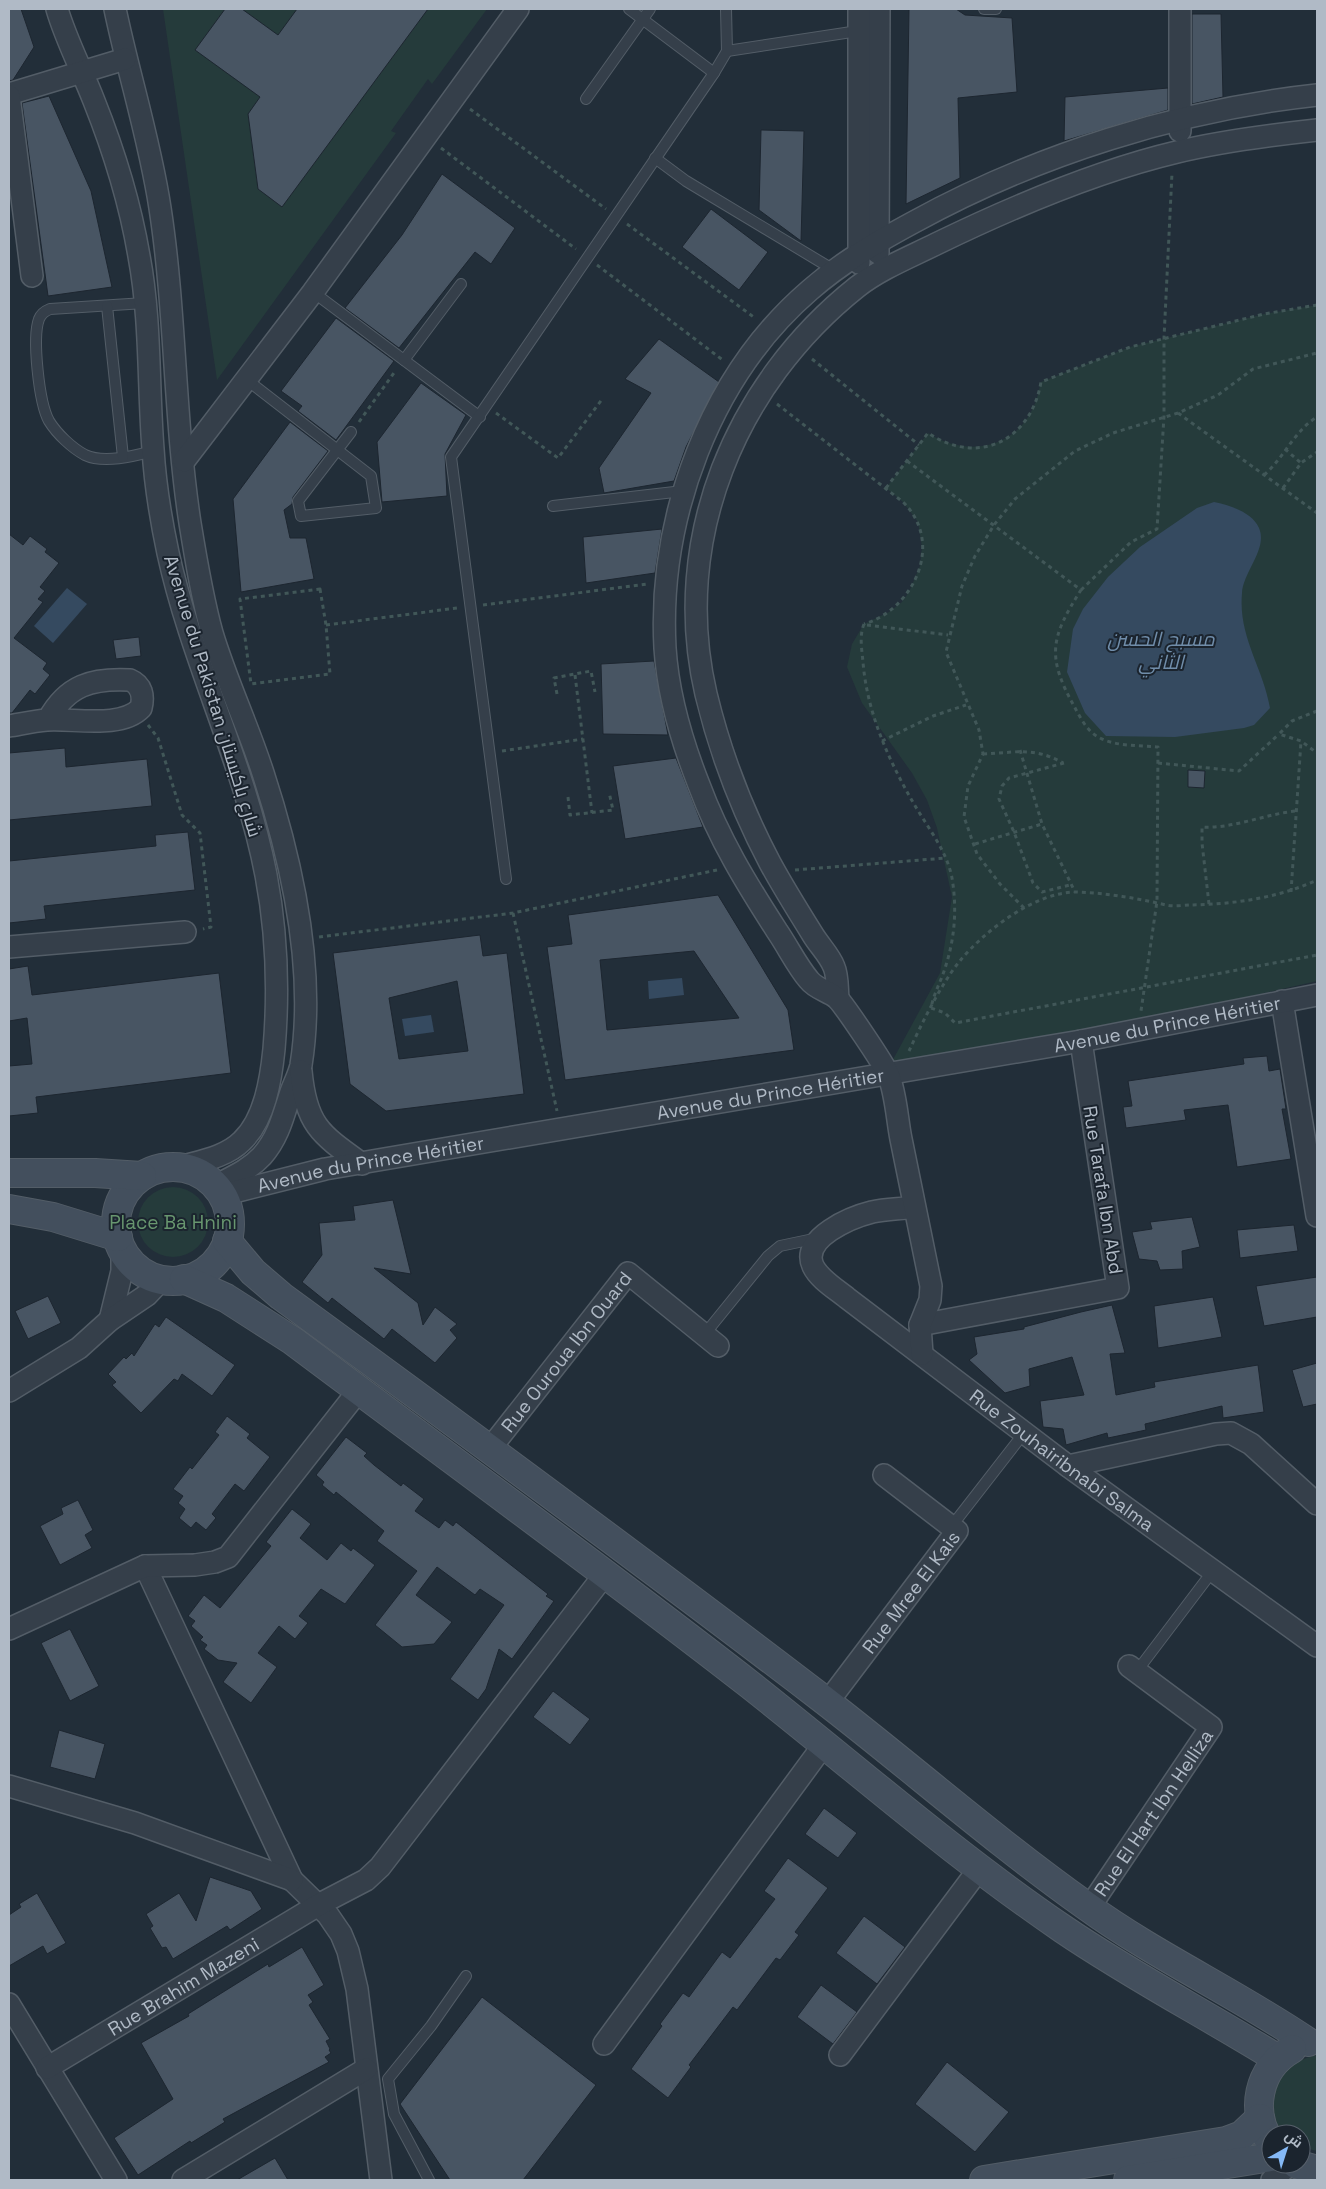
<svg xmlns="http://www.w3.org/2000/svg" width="1326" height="2189" font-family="'Space Grotesk',Cairo,sans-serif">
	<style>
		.green { fill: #253b3b }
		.water { fill: #354a60 }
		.building { fill: #485563; stroke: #1d2630; fill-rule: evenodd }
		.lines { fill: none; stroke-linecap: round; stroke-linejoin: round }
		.service-casing { stroke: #535d67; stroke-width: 12 }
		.minor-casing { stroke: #535d67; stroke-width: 24 }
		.secondary-casing { stroke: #535d67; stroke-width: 30 }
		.path { stroke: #415758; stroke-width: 3; stroke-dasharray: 4 4; stroke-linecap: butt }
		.service { stroke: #353f4a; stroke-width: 10 }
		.minor { stroke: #353f4a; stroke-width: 21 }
		.secondary { stroke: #434f5d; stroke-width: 28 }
		.labels { text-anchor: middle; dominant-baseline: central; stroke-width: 4; stroke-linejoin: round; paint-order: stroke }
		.street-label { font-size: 19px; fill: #b0bac6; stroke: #1b242e }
		.park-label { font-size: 19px; fill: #68966f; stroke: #1b242e }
		.water-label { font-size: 20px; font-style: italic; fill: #708daa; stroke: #1b242e }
	</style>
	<rect width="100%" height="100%" fill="#222e39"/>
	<!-- green -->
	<g class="green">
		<path d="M163 9H487L432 84 428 79 391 131 396 133 217 380Z"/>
		<path d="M1317 305V981L1143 1021 889 1067 940 973 952 897 937 828 927 800 912 773 862 703 847 667 852 644 864 624 889 612 902 602 909 592 920 566 922 547 918 522 903 502 886 488 928 433C964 457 1014 450 1033 408 1037 400 1039 390 1041 382L1130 347 1264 314Z"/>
		<circle cx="173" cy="1222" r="35"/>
		<path d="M1317 2055V2151L1301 2147V2134H1283C1257 2099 1278 2063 1317 2055Z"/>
	</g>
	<!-- water -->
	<g class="water">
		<path d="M1214 502C1229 505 1252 512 1259 528 1268 549 1243 572 1242 593 1238 637 1263 667 1270 708L1254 725 1244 728 1175 737 1106 736 1085 713 1067 672 1073 629 1083 609 1108 577 1140 547 1197 508Z"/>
		<path d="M67 588 87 604 53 643 34 626Z"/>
		<path d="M682 978 684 995 649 999 648 981Z"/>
		<path d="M431 1015 434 1032 405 1036 402 1019Z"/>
	</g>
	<!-- building -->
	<g class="building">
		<path d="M9 9H21L34 47 13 80 9 81Z"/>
		<path d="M225 9H242L278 35 297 9H428L282 207 258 189 248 114 260 97 195 50Z"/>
		<path d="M909 9H956L965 15 1012 18 1017 92 958 98 960 178 906 204Z"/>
		<path d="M1192 14H1221L1223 97 1192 104Z"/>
		<path d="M1168 88V110L1064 141 1065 97Z"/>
		<path d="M49 96 91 191 112 287 48 296 22 103Z"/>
		<path d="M761 130 804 131 801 241 759 210Z"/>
		<path d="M442 174 515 228 491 264 475 252 399 348 345 308 402 235Z"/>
		<path d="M711 209 768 252 739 290 682 247Z"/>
		<path d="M336 318 394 361 336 440 298 411 302 406 281 391Z"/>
		<path d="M659 339 719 382 686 447 674 481 604 493 599 468 651 393 625 379Z"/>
		<path d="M421 383 466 415 445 454 447 496 382 502 377 442Z"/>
		<path d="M290 422 328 451 293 497 292 504 284 510 290 538H306L314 579 241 592 233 499Z"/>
		<path d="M662 529 655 573 586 583 583 537Z"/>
		<path d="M9 534 23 545 30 536 47 549 45 552 59 563 40 587 45 591 38 599 43 602 14 638 47 663 43 669 50 675 35 694 30 690 12 713H9Z"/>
		<path d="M139 637 141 656 116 659 113 640Z"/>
		<path d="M654 661 668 735 603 734 601 664Z"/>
		<path d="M65 748 66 767 147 759 152 806 9 820V753Z"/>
		<path d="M676 758 703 827 625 839 613 766Z"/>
		<path d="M1188 770 1205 771 1204 788 1188 787Z"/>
		<path d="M188 832 195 890 44 906 46 919 9 923V861L156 846 155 835Z"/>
		<path d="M718 895 788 1010 794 1050 565 1080 547 947 572 944 568 915ZM694 951 739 1018 607 1030 600 960Z"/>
		<path d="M480 935 483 956 507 953 524 1094 386 1111 350 1084 333 953ZM457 981 468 1051 399 1059 389 998Z"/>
		<path d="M28 966 32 995 219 973 231 1073 36 1097 38 1113 9 1116V1066L32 1064 27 1018 9 1021V969Z"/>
		<path d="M1267 1056 1269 1071 1280 1069 1286 1109H1282L1291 1159 1237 1167 1228 1105 1184 1110 1186 1120 1126 1128 1123 1107 1132 1106 1128 1081 1244 1064 1243 1058Z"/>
		<path d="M393 1200 411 1274 374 1268 418 1303 423 1325 435 1307 457 1324 450 1330 457 1338 435 1363 392 1329 384 1339 332 1298 328 1303 302 1282 322 1255 319 1223 355 1220 353 1206Z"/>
		<path d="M1192 1217 1200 1247 1182 1251 1183 1269 1160 1270 1157 1261 1139 1259 1132 1232 1152 1229 1150 1222Z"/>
		<path d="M1294 1225 1298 1251 1240 1258 1237 1230Z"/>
		<path d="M1317 1277V1317L1264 1326 1256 1286Z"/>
		<path d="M48 1296 61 1323 28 1339 15 1311Z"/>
		<path d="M1213 1297 1222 1337 1158 1348 1154 1306Z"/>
		<path d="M1112 1305 1125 1353 1110 1354 1116 1395 1155 1387 1154 1382 1258 1365 1264 1412 1223 1418 1222 1406 1145 1424 1146 1430 1108 1438 1107 1433 1066 1445 1063 1429 1043 1427 1040 1401 1084 1395 1072 1357 1029 1369 1030 1386 1005 1393 969 1360 977 1354 974 1337 1024 1329V1327L1081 1312Z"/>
		<path d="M166 1317 235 1365 212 1396 182 1374 178 1381 174 1379 141 1413 112 1385 116 1382 108 1374 124 1357 126 1359 132 1353 134 1356 155 1324 159 1327Z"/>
		<path d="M1317 1363V1404L1303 1407 1292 1370Z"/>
		<path d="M227 1416 250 1434 247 1438 270 1457 244 1491 235 1484 212 1514 216 1518 206 1530 196 1522 191 1528 179 1518 185 1509 178 1503 183 1496 173 1489 190 1467 192 1469 219 1435 215 1432Z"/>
		<path d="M346 1437 367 1453 364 1456 374 1465 401 1486 403 1483 424 1499 415 1511 439 1528 445 1520 453 1526 456 1522 548 1594 546 1596 554 1601 512 1659 499 1649 486 1689 478 1700 450 1679 504 1605 480 1589 475 1595 437 1567 416 1595 452 1622 434 1644 402 1647 375 1625 417 1571 377 1541 384 1531 336 1492 334 1495 322 1485 324 1482 316 1475Z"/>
		<path d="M78 1500 93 1530 85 1535 92 1548 60 1565 40 1526 63 1514 61 1508Z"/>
		<path d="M292 1509 311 1524 300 1538 327 1560 341 1543 351 1551 353 1548 375 1565 345 1604 321 1589 299 1616 308 1623 295 1639 279 1626 258 1653 277 1667 251 1703 223 1682 237 1663 218 1660 204 1649 207 1645 200 1640 203 1637 191 1626 195 1621 188 1616 204 1595 220 1608 271 1546 266 1542Z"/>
		<path d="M70 1629 99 1686 70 1701 41 1643Z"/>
		<path d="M553 1691 590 1719 570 1745 533 1717Z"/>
		<path d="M59 1730 105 1744 95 1779 50 1767Z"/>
		<path d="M824 1808 857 1833 838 1858 805 1834Z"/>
		<path d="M788 1858 828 1888 795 1932 799 1935 780 1960 776 1958 737 2010 733 2007 689 2065 691 2067 668 2098 631 2069 662 2026 660 2024 683 1993 689 1997 722 1952 730 1958 775 1899 764 1891Z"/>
		<path d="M210 1877 251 1891 262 1909 230 1930 227 1926 173 1959 166 1947 162 1948 150 1928 153 1926 146 1914 179 1893 196 1921Z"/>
		<path d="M37 1893 66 1943 47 1954 43 1946 9 1966V1915L21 1907 19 1904Z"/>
		<path d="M864 1916 905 1947 877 1984 836 1953Z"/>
		<path d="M302 1947 324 1985 308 1995 313 2002 309 2005 330 2039 326 2041 330 2049 329 2050 331 2053 325 2057 329 2062 223 2119 225 2122 191 2143 190 2141 138 2175 114 2138 173 2099 141 2043 189 2016 188 2014 268 1964 269 1967Z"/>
		<path d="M821 1985 857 2012 833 2044 797 2017Z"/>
		<path d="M482 1997 596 2085 523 2180H450L400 2104Z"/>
		<path d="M947 2062 1009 2112 975 2152 915 2104Z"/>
		<path d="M275 2158 288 2180H237Z"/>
	</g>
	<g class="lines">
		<defs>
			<g id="service">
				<path d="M629 9 714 73"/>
				<path d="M984 9H996"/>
				<path d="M727 51 858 31"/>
				<path d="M586 99 650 9"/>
				<path d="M655 158 686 181 834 270"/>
				<path d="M313 292 480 417"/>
				<path d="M145 303 50 309C45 311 41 314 39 319 32 338 39 403 49 421 57 434 72 448 85 455 104 464 134 456 153 451"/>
				<path d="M107 306 123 457"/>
				<path d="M404 360 461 284"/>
				<path d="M247 380 371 476 376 508 301 516 298 501 351 432"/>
				<path d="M553 506 683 491"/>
				<path d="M506 879 451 457 714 73 727 51 726 9"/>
				<path d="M704 1335 768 1256 780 1246 818 1238"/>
				<path d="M951 1527 1024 1433"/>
				<path d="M1137 1671 1212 1572"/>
				<path d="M429 2180 394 2114 388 2079 431 2026 466 1976"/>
			</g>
			<g id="minor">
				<path d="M57 9C66 40 82 70 94 101 114 151 130 203 139 256 151 320 148 385 153 449 155 483 161 520 168 553 192 663 245 765 266 875 277 933 279 990 274 1049 271 1079 265 1119 242 1141 226 1157 201 1161 180 1167"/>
				<path d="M115 9C129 76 150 141 160 208 176 312 174 419 190 523 196 560 202 597 212 633 226 680 248 726 263 773 292 862 316 971 301 1065 299 1075 293 1085 290 1095 283 1117 278 1138 262 1156 249 1170 232 1177 215 1186"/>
				<path d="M1180 9V131"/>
				<path d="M9 94 125 59"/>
				<path d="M9 96 32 276"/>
				<path d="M878 253 879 9"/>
				<path d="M859 263V9"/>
				<path d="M184 461 313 292 518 9"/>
				<path d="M9 726C21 724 34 721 47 720 73 718 121 729 141 708 144 696 142 685 130 680 92 678 67 685 48 720"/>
				<path d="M9 947 185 932"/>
				<path d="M838 999C837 989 838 976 834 967 830 956 819 945 813 935 798 911 783 887 770 863 742 810 720 752 706 694 670 540 735 384 857 287 880 269 910 257 936 244 1010 208 1097 171 1177 152 1222 141 1271 135 1317 130"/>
				<path d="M1282 1001 1317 1216"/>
				<path d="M301 1071C306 1125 320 1134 362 1164"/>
				<path id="s1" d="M222 1195 325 1169 1081 1041 1317 995"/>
				<path id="s2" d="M914 1207C901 1209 886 1209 872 1212 852 1217 800 1238 813 1266 819 1279 836 1289 847 1298L1068 1466 1317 1646"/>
				<path d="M110 1320 122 1271V1247"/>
				<path d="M920 1325 1118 1288 1081 1041"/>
				<path d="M922 1354 920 1325 930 1300 931 1286C921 1237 911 1188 901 1139 897 1119 896 1093 888 1074 884 1064 844 1005 837 998 828 991 816 989 809 980 797 966 788 947 777 931 746 883 719 839 699 785 682 742 668 695 665 648 658 517 710 376 810 290 842 262 877 242 914 222 1036 155 1179 110 1317 95"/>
				<path d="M9 1391 79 1348 110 1320 147 1295 162 1279"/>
				<path id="s3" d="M489 1450 628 1273 718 1346"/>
				<path d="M1068 1466 1216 1434 1231 1433 1251 1444 1317 1504"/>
				<path d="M145 1566 292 1880 328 1915 341 1934 348 1951 357 1989 381 2180"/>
				<path d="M9 1629 145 1566 195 1565 215 1562 228 1557 359 1390"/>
				<path id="s4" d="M827 1703 957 1531 884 1475"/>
				<path d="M9 1786 135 1823 292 1880"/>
				<path id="s5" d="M1089 1908 1211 1727 1129 1666"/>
				<path d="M9 2004 116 2180"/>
				<path d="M604 2044 825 1743"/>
				<path d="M840 2055 979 1869"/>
				<path id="s6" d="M47 2068 320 1904 366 1880 380 1867 605 1574"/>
				<path d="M183 2180 366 2069"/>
				<path d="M1272 2180 1290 2164"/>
			</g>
			<g id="secondary">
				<circle cx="173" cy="1224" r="57"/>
				<path d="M9 1173H95L142 1176"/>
				<path d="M9 1209 53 1217 118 1237"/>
				<path d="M227 1241 253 1272 281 1296C463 1429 645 1563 824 1700 912 1768 995 1841 1085 1905 1155 1956 1236 1993 1308 2042"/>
				<path d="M184 1279 226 1298 293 1341C445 1455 599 1567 749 1684 853 1766 953 1854 1063 1929 1132 1976 1207 2015 1278 2059"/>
				<path d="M1271 2143C1249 2112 1258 2068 1292 2049"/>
				<path d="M1296 2164 1317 2170"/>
				<path d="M984 2180 1226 2141 1242 2135 1260 2118"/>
				<path d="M1128 2180 1271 2157"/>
			</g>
		</defs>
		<!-- service casing -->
		<use href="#service" class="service-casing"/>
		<!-- minor casing -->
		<use href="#minor" class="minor-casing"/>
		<!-- secondary casing -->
		<use href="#secondary" class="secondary-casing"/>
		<!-- path -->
		<g class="path">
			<path d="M470 109 606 209"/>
			<path d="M441 148 576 249"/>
			<path d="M627 224 755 318"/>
			<path d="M597 265 724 361"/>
			<path d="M812 359 919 445"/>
			<path d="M777 404 903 502C945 543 914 609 864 624"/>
			<path d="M496 413 558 458 603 398"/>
			<path d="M1178 413 1317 513"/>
			<path d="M359 422 396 370"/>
			<path d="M1285 449 1301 463"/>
			<path d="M907 461 1081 590C1051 637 1046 656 1074 706 1080 717 1087 731 1098 737 1116 747 1139 745 1158 747L1157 901 1141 1011"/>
			<path d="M1264 475C1284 458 1294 431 1317 417"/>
			<path d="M886 488 928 433C979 467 1031 440 1041 382L1130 347 1264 314 1317 305"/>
			<path d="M1283 488 1301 463 1317 452"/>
			<path d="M320 589 326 625 330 674 251 684 240 599Z"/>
			<path d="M1081 590 1131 542 1157 529 1164 416V338L1172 173"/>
			<path d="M483 605 648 584"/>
			<path d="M864 624C859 636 862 650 863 662 867 713 889 761 914 804 928 828 947 851 952 878 957 907 955 937 946 965 942 980 934 992 931 1008L945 1013 955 1023 1317 955"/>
			<path d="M326 625 457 608"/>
			<path d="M867 625 948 635"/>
			<path d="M575 675 592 813"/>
			<path d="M557 694 554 678 591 671 595 692"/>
			<path d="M1317 711 1292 721 1279 734 1301 741 1317 753"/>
			<path d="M148 725 158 738 182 815 200 833 211 927 203 929"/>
			<path d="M882 741 933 716 966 705"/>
			<path d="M1020 750 1042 824 1075 892"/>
			<path d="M502 751 583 739"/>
			<path d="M983 754C1014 753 1033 746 1063 763"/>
			<path d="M1064 763 1009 778 1002 786 999 799 1014 832 1033 883 1042 892 1070 885"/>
			<path d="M1158 763 1239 771 1279 734"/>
			<path d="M568 797 570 815 613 810 609 792"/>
			<path d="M975 844 1042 824"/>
			<path d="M795 870 946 858"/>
			<path d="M1291 892 1301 741"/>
			<path d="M1209 904 1202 843V827C1233 829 1265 814 1296 811"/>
			<path d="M1024 908 1000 884 977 854 964 817 968 786 983 754 979 730 946 652 962 586 975 556 994 525 1015 499 1075 451 1113 433 1178 413 1218 395 1253 369 1317 353"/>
			<path d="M513 913 557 1111"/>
			<path d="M319 937 513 913 717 870"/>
			<path d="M909 1051C922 1023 940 986 959 962 984 931 1035 892 1076 892 1107 893 1136 898 1166 905 1173 907 1184 905 1192 905 1235 904 1278 898 1317 880"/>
		</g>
		<!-- service -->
		<use href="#service" class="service"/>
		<!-- minor -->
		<use href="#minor" class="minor"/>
		<!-- secondary -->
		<use href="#secondary" class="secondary"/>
	</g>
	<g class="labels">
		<!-- street labels -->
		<g class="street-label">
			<text transform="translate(213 696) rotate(73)">Avenue du Pakistan شارع باكيستان</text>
			<text stroke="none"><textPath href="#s1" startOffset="961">Avenue du Prince Héritier</textPath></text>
			<text stroke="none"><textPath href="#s1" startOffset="558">Avenue du Prince Héritier</textPath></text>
			<text stroke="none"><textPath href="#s1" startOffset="152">Avenue du Prince Héritier</textPath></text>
			<text transform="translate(1103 1190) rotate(81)">Rue Tarafa Ibn Abd</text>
			<text stroke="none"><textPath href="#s3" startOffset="125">Rue Ouroua Ibn Ouard</textPath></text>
			<text stroke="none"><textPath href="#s2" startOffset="448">Rue Zouhairibnabi Salma</textPath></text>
			<text stroke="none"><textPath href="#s4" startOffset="139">Rue Mree El Kais</textPath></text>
			<text stroke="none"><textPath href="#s5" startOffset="115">Rue El Hart Ibn Helliza</textPath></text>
			<text stroke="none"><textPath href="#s6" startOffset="159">Rue Brahim Mazeni</textPath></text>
		</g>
		<!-- park labels -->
		<g class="park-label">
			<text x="173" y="1222">Place Ba Hnini</text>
		</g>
		<!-- water labels -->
		<g class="water-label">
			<text x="1161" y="639">مسبح الحسن<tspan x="1161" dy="23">الثاني</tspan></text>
		</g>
	</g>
	<!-- border -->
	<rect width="1326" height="2189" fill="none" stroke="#b0bac6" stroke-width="20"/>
	<!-- north arrow -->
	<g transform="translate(1286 2149) rotate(39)"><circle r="24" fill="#1b242e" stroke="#57606b"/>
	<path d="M0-4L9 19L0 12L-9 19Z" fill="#85b9f6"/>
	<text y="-8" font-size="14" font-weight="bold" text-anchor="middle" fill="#b0bac6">ش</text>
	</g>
</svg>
